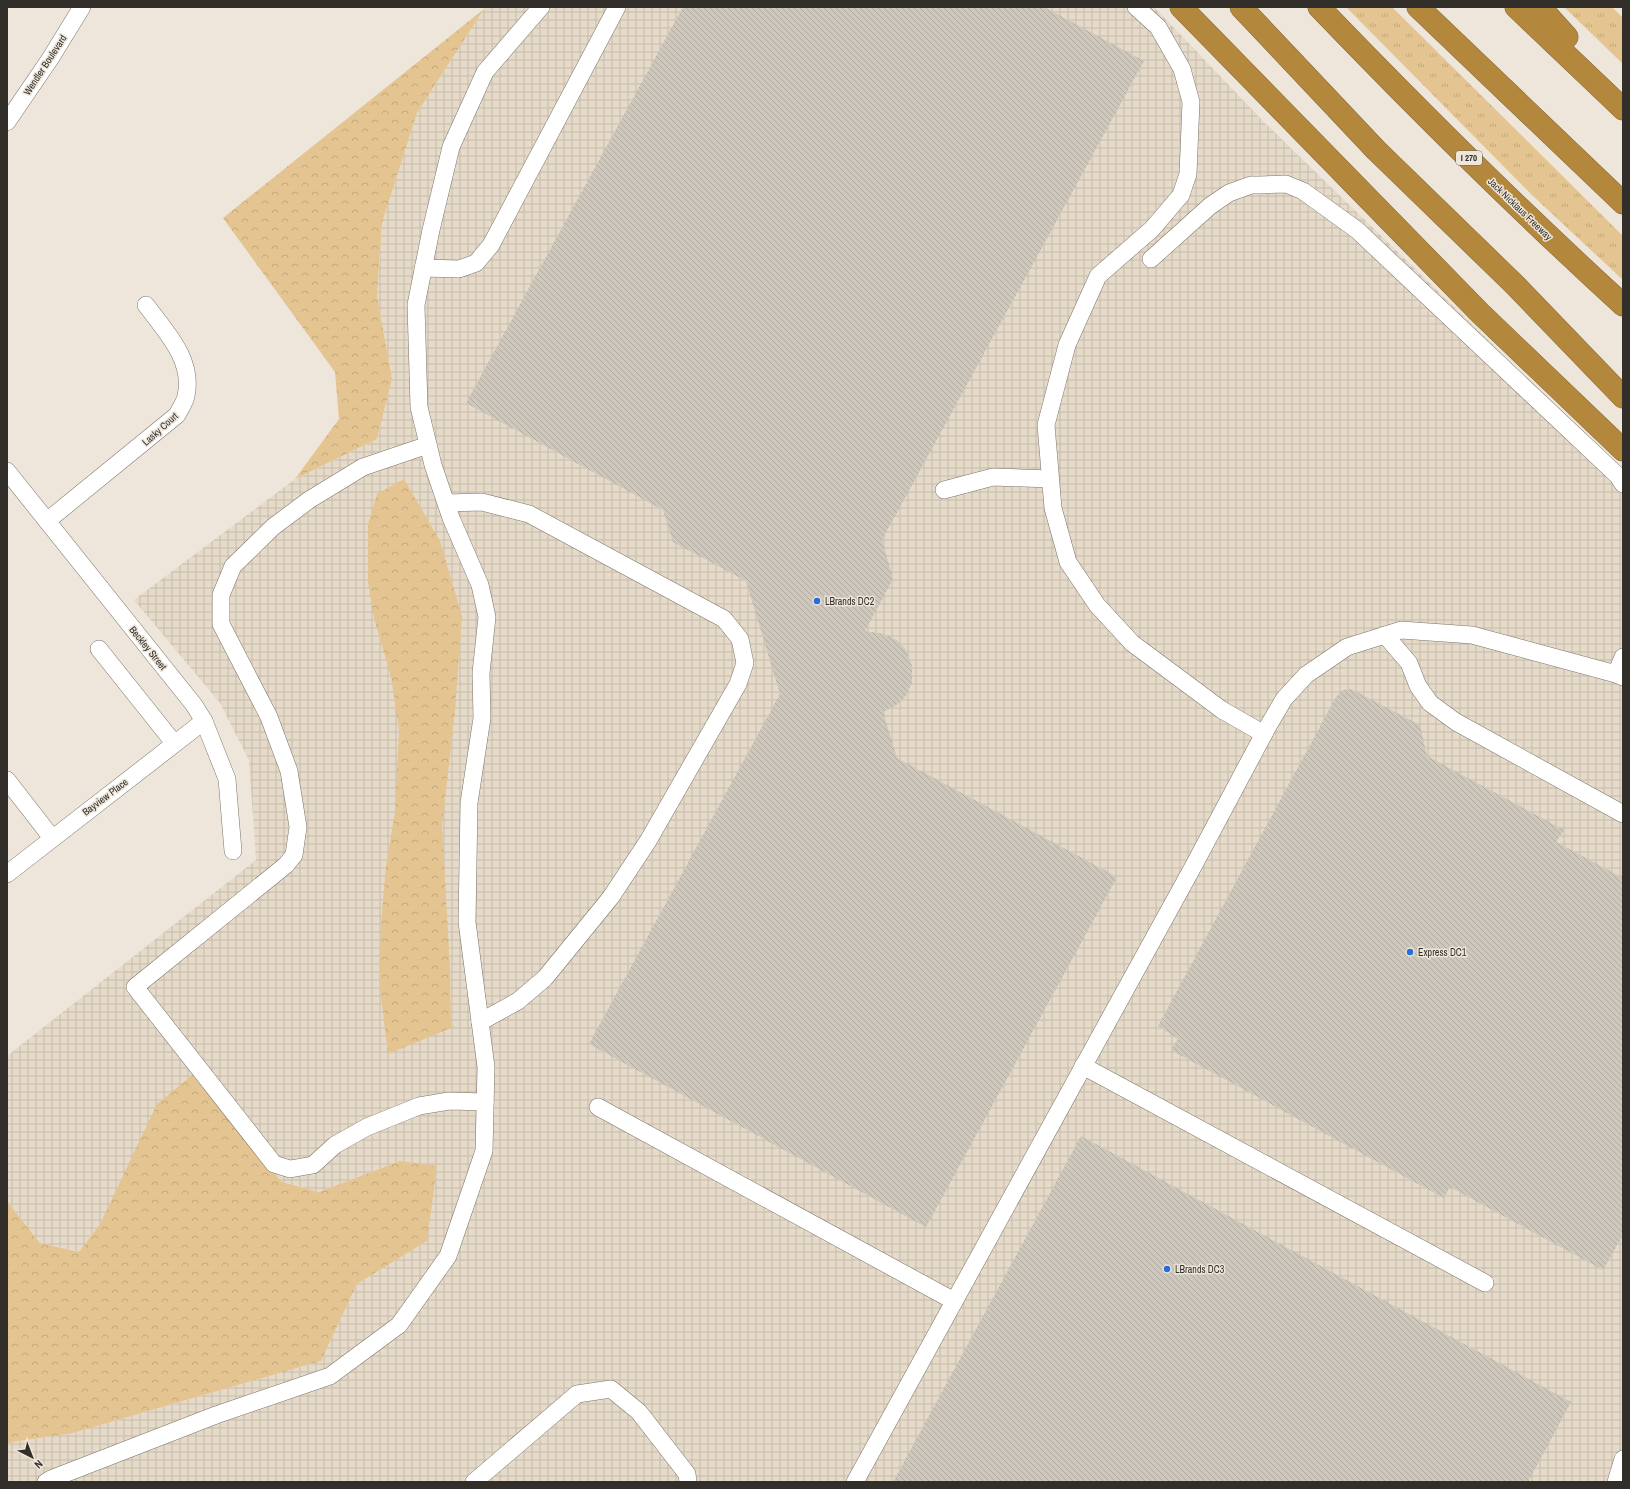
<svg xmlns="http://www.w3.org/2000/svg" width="1630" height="1489" font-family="'Archivo Narrow',sans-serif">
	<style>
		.industrial { fill: url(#industrial-grid) }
		.grass { fill: url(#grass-tufts) }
		.forest { fill: url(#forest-crowns) }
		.building { fill: url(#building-back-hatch) }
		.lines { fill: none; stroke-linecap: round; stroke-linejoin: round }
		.minor-casing { stroke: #7b7469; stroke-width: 18 }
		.highway-casing { stroke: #866936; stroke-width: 23 }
		.minor { stroke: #fff; stroke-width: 17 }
		.highway { stroke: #b3883d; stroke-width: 22 }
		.poi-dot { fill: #286dd9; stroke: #eee6da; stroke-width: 1.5 }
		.labels { text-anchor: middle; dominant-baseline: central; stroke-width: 3; stroke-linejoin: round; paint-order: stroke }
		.shield { fill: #eee6da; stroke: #6a665f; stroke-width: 1 }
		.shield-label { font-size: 9px; font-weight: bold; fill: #322f2a }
		.street-label { font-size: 10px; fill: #322f2a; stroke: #eee6da }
		.poi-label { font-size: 10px; fill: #322f2a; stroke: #eee6da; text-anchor: start }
	</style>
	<defs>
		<pattern id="industrial-grid" width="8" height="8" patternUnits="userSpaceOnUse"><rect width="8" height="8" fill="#e6dbc9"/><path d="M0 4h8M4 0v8" fill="none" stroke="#c6bcad"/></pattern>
		<pattern id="grass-tufts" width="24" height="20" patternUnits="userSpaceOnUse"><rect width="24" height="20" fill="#e4c490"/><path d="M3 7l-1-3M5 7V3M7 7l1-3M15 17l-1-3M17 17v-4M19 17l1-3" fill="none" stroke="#c4a97c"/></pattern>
		<pattern id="forest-crowns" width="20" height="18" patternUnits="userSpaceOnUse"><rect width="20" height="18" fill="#e4c490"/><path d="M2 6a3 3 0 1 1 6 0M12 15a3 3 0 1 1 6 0" fill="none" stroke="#c4a97c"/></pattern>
		<pattern id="building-back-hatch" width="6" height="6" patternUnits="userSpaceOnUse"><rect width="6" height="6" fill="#cec7bb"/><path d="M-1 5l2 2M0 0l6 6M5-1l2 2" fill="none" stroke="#b1aba1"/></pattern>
	</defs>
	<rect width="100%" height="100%" fill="#eee6da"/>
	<!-- industrial -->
	<path class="industrial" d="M487 7H1154L1264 122 1623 471V1482H7V1445L12 1442 73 1433 321 1361 357 1284 427 1241 400 1161 319 1192 282 1182 192 1075 100 1224 79 1252 40 1243 7 1201V1056L256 860 249 760 220 703 134 600 295 479 377 439 392 379 377 296 382 223 417 113 484 9Z"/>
	<!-- grass -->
	<g class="grass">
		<path d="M1346 7H1392L1623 236V280L1532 195Z"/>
		<path d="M1564 7H1612L1623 18V64Z"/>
	</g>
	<!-- forest -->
	<g class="forest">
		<path d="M484 9 417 113 382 223 377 296 392 379 377 439 295 479 339 419 335 372 223 218Z"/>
		<path d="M404 479 440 541 462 616 455 712 442 826 450 967 451 1028 388 1054 379 981 381 923 386 866 395 812 399 730 391 677 374 618 368 582V524L377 494Z"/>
		<path d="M192 1075 282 1182 319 1192 400 1161 437 1166 427 1241 357 1284 321 1361 73 1433 12 1442 7 1445V1201L40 1243 79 1252 100 1224 157 1104Z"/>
	</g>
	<!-- building -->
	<g class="building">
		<path d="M683 7H1044L1144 61 882 540 893 579 865 631 884 634 897 640 906 650 912 666V683L905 697 895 706 883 712 897 758 1117 877 926 1227 589 1044 780 694 746 581 673 542 663 510 466 403Z"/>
		<path d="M1351 689 1420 725 1427 756 1564 830 1556 842 1623 878V1235L1603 1270 1450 1187 1444 1198 1171 1050 1178 1039 1158 1026 1336 697 1343 690Z"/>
		<path d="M1081 1136 1571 1402 1528 1482H893Z"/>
	</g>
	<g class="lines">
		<defs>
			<g id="minor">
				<path d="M1136 7 1158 27 1182 69 1191 102 1188 174 1181 195 1152 229 1098 276 1067 345 1046 425 1053 508 1068 562 1097 605 1132 643 1222 710 1264 734"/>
				<path d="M7 122 50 59 82 7"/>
				<path d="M1151 259 1210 206 1229 193 1251 185H1260L1286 184 1303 191 1357 230 1618 476 1623 484"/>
				<path d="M423 268 459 269 476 263 491 245 617 7"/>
				<path d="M428 445 363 467 309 500 273 527 233 566 221 595V624L269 717 289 771 298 827 294 855 286 865 135 987 274 1164 290 1169 313 1165 335 1145 367 1127 419 1106 449 1101 485 1102"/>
				<path d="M7 471 194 705 204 721 227 779 233 851"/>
				<path d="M944 490 993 477 1050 479"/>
				<path d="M446 503 482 502 529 514 724 619 740 639 745 663 738 684 648 841 611 897 545 978 518 1001 480 1022"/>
				<path d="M47 521 177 415C180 409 185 402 186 396 194 360 166 332 146 305"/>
				<path d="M1385 635 1409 663 1418 686 1430 703 1456 722 1623 814"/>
				<path d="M99 649 174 743"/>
				<path d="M1616 674 1623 657"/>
				<path d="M7 780 52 838"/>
				<path d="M7 874 204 721"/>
				<path d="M1083 1066 1485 1283"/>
				<path d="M598 1107 954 1301"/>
				<path d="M46 1482 51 1479 216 1415 330 1376 399 1325 448 1256 484 1151 486 1067 467 922 469 803 482 718 481 673 487 617 480 585 451 518 433 465 419 407 416 305 431 230 451 147 485 72 541 7"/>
				<path d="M474 1482 577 1394 611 1389 639 1412 687 1474 688 1482"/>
				<path d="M855 1482 1194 865 1267 728 1284 699 1306 675 1347 647 1401 630 1472 635 1616 674 1623 677"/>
				<path d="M1616 1482 1623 1459"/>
			</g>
			<g id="highway">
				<path d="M1181 7 1480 313 1623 450"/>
				<path d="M1241 7 1376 150 1515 285 1623 397"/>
				<path d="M1319 7C1417 109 1518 209 1623 305"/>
				<path d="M1418 7 1623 203"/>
				<path d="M1516 7 1623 109"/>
				<path d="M1540 7 1567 37"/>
			</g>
		</defs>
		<!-- minor casing -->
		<use href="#minor" class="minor-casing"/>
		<!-- highway casing -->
		<use href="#highway" class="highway-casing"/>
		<!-- minor -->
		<use href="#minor" class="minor"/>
		<!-- highway -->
		<use href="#highway" class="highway"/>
	</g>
	<!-- markers -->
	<g class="poi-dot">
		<circle cx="817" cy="601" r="4"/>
		<circle cx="1410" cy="952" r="4"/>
		<circle cx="1167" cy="1269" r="4"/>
	</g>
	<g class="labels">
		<!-- shield labels -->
		<rect class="shield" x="1456" y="151" width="26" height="14" rx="3"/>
		<g class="shield-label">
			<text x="1469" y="158">I 270</text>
		</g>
		<!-- street labels -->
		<g class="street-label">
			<text transform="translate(45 65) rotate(-57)">Wendler Boulevard</text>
			<text transform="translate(1520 209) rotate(44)">Jack Nicklaus Freeway</text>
			<text transform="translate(160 429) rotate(-42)">Lasky Court</text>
			<text transform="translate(148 648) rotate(51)">Beckley Street</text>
			<text transform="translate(105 797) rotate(-37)">Bayview Place</text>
		</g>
		<!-- poi labels -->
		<g class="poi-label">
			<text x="825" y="601">LBrands DC2</text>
			<text x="1418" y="952">Express DC1</text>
			<text x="1175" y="1269">LBrands DC3</text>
		</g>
	</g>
	<!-- border -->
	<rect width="1630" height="1489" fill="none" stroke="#322f2a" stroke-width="16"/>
	<!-- north arrow -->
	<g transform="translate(32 1457) rotate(138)" stroke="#eee6da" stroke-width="3" paint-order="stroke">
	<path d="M0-3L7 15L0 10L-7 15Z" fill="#322f2a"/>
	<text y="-6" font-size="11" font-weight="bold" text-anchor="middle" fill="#322f2a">N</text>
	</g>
</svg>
